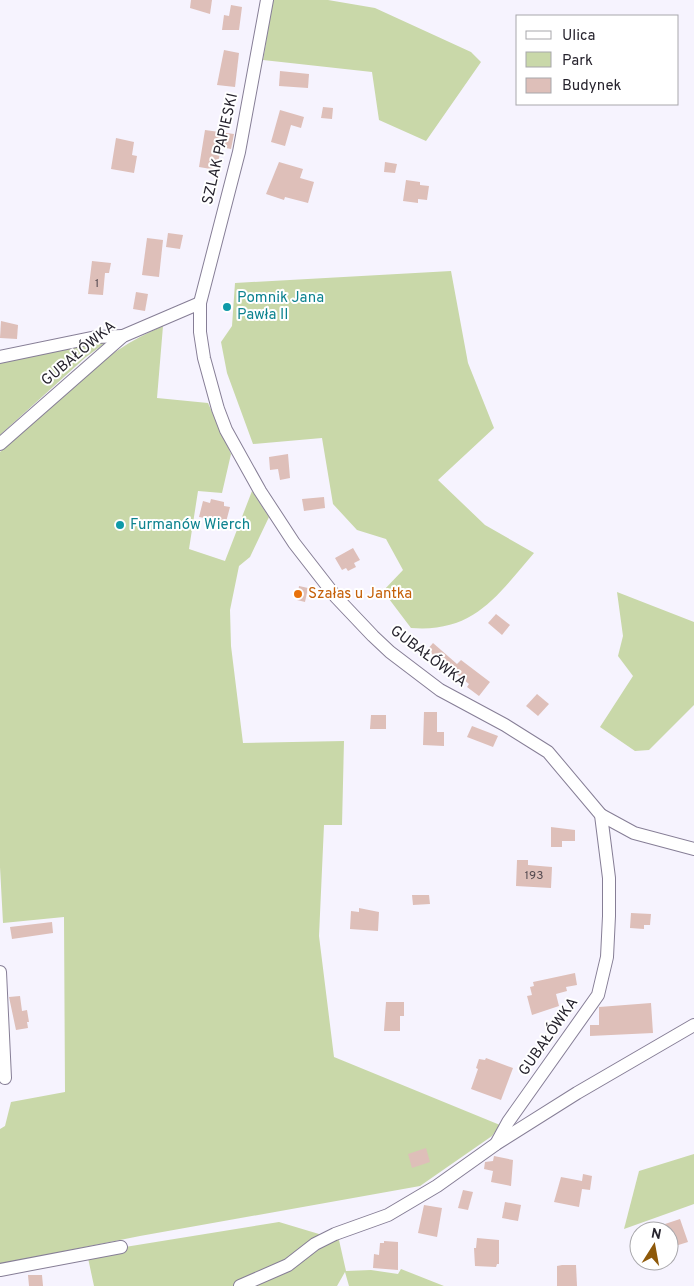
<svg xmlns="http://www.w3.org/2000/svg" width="694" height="1286" font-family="Overpass,sans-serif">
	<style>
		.green { fill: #c9d8a9 }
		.building { fill: #debfb9 }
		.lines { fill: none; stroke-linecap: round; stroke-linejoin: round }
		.minor-casing { stroke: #867e96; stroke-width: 14 }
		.minor { stroke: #fff; stroke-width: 12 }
		.culture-dot { fill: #0f9aa8; stroke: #fff; stroke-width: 2 }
		.food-dot { fill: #e8710a; stroke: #fff; stroke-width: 2 }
		.labels { text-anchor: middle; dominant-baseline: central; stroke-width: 4; stroke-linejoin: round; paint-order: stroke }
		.number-label { font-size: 12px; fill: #544a50 }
		.street-label { font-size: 15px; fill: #26232d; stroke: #fff }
		.culture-label { font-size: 15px; fill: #0d838f; stroke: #fff; text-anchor: start }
		.food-label { font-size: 15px; fill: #c56008; stroke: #fff; text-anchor: start }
	</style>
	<rect width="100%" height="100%" fill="#f6f3fe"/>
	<!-- green -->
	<g class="green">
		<path d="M273 0H328L375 8 471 52 481 62 426 141 379 120 372 72 263 60Z"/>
		<path d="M451 271 468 363 494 428 438 480 485 525 534 553C497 596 474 633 411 628L383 591 403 570 386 539 357 530 333 504 322 438 253 444 227 373 221 342 232 326 235 283Z"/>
		<path d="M163 326 157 398 208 403 231 454 222 493 198 491 189 549 225 561 252 491 269 517 250 557 239 566 230 610 231 646 243 743 344 741 342 825H324L319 936 334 1057 500 1125 492 1136 420 1186 140 1236 0 1264V1129L5 1126 11 1102 65 1092 64 917 3 923 0 867V452C49 406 100 352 163 326Z"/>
		<path d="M104 341V344L86 357 0 435V360Z"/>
		<path d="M617 592 694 622V705L649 750 635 751 600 727 633 676 618 656 623 636Z"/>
		<path d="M694 1154V1204L624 1229 639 1171Z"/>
		<path d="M279 1222 339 1240 346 1271 371 1270 398 1274 401 1269 444 1286H349L345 1272 337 1286H94L88 1258 125 1247Z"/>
	</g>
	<!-- building -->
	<g class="building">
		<path d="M191 0H212L210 14 190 8Z"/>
		<path d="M231 5 242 7 239 30H222L224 15 229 16Z"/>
		<path d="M224 50 239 53 235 87 217 85Z"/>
		<path d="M280 71 309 74 308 88 279 86Z"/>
		<path d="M323 107 333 108 332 119 321 118Z"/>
		<path d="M280 110 304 117 301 128 291 125 285 146 271 142Z"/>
		<path d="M205 130 234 134 231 149 221 147 217 170 199 167Z"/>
		<path d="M116 138 134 142 132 155 137 156 134 173 111 169Z"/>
		<path d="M279 162 303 169 300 178 314 182 308 203 285 197 284 200 266 194Z"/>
		<path d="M385 162 397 164 395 173 384 172Z"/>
		<path d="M406 180 420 182V185L429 186 427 200 418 199V203L403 201Z"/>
		<path d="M168 233 183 235 180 249 166 247Z"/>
		<path d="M147 238 163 240 159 277 142 275Z"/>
		<path d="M92 261 111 263 109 273H105L103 295 88 294Z"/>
		<path d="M136 292 148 294 145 311 133 309Z"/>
		<path d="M1 321 18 325 17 339 0 338Z"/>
		<path d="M288 454 290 478 280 480 278 469 270 470 269 457Z"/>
		<path d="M324 497 325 508 304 511 302 499Z"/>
		<path d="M211 499 224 502V506L230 507 226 522 199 517 203 501 210 503Z"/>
		<path d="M353 548 360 560 354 563 356 567 348 571 346 568 342 570 335 558Z"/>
		<path d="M299 586 308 588 305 602 297 600Z"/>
		<path d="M496 614 510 625 502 635 488 623Z"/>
		<path d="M433 643 457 664 461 660 490 682 479 696 467 687 469 684 427 650Z"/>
		<path d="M537 694 549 704 538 716 526 706Z"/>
		<path d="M424 712H437V732H444V746L423 745Z"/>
		<path d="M371 715H386V729H370Z"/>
		<path d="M472 726 498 736 493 747 467 737Z"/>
		<path d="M551 827 575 830V841H562V847H551Z"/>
		<path d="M517 860H528V865L552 867 551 888 516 886Z"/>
		<path d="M412 895H429L430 904 413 905Z"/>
		<path d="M359 908 379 912 378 931 350 929 351 911 359 912Z"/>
		<path d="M631 913 651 914 650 925H644V929L630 928Z"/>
		<path d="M52 922 53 933 12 939 10 927Z"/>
		<path d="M575 973 577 985 566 987 567 991 556 994 559 1006 532 1015 527 996 532 995 530 987 534 986 533 982Z"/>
		<path d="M20 996 22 1011 27 1010 29 1022H27L28 1028 16 1030 9 997Z"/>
		<path d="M386 1002H404V1016H400V1031H384Z"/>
		<path d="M651 1003 653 1033 590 1036V1025H599V1007Z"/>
		<path d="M486 1058 513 1068 501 1100 471 1089 478 1069 476 1068 479 1059 485 1060Z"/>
		<path d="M426 1148 430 1162 412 1168 408 1154Z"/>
		<path d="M494 1156 513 1160 511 1186 491 1182 493 1171 484 1169 485 1162 493 1161Z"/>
		<path d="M583 1174 592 1176 590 1190 582 1189 579 1207 554 1202 561 1177 582 1181Z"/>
		<path d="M463 1190 473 1192 468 1210 458 1208Z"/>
		<path d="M505 1202 521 1205 518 1221 502 1218Z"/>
		<path d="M424 1205 442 1208 437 1237 418 1233Z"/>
		<path d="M680 1219 688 1242 672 1247 669 1231H667L665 1224Z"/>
		<path d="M477 1238 499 1240V1264H497L496 1267 475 1266 474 1248H476Z"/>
		<path d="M384 1241 398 1242V1270L373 1268 374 1254 379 1255 380 1243H384Z"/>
		<path d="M562 1265H576L577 1286H557V1266Z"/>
		<path d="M28 1275H42L43 1286H29Z"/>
	</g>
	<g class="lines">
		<defs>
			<g id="minor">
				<path d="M267 0 239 152 200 303V332L204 358 218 409 226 430 260 491 294 543 336 597 373 636 390 652 440 690 505 725 548 752 601 815 609 878V916L607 957 598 995 508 1122 496 1144"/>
				<path d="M0 357 96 337 123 336"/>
				<path d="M0 444 123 336 200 303"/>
				<path d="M601 815 634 833 694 849"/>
				<path d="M0 972 5 1078"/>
				<path d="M0 1270 121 1247"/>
				<path d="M240 1286 288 1265 315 1244 335 1234 388 1215 437 1186 496 1144 577 1093 694 1025"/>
			</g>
		</defs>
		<!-- minor casing -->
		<use href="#minor" class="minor-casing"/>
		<!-- minor -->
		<use href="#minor" class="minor"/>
	</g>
	<!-- markers -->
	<g class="culture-dot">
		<circle cx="227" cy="307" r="5"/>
		<circle cx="120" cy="525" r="5"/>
	</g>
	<circle class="food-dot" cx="298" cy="594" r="5"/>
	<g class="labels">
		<!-- number labels -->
		<g class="number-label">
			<text x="97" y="284">1</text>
			<text x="534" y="876">193</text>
		</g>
		<!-- street labels -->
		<g class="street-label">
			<text transform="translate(221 149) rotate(-77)">SZLAK PAPIESKI</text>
			<text transform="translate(79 354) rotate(-40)">GUBAŁÓWKA</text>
			<text transform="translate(428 657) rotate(37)">GUBAŁÓWKA</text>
			<text transform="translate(549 1037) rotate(-55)">GUBAŁÓWKA</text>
		</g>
		<!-- culture labels -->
		<g class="culture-label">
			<text x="237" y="298">Pomnik Jana<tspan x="237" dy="17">Pawła II</tspan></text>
			<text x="130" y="525">Furmanów Wierch</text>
		</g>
		<!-- food labels -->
		<g class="food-label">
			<text x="308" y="594">Szałas u Jantka</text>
		</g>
	</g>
	<!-- legend -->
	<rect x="516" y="15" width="162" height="90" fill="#ffffff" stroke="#a8a7ab"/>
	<rect x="526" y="31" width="25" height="8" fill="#ffffff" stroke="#a8a7ab"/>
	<text x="562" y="40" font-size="15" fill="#26232d">Ulica</text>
	<rect x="526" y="52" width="25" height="15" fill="#c9d8a9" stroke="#a8a7ab"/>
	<text x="562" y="65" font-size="15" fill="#26232d">Park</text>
	<rect x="526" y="78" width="25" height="15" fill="#debfb9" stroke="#a8a7ab"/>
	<text x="562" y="90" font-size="15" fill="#26232d">Budynek</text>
	<!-- north arrow -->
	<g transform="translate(654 1246) rotate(11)"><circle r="24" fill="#ffffff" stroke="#a8a7ab"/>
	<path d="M0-4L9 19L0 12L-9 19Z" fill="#8e590a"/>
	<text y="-8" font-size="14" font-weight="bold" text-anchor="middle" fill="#26232d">N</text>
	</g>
</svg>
